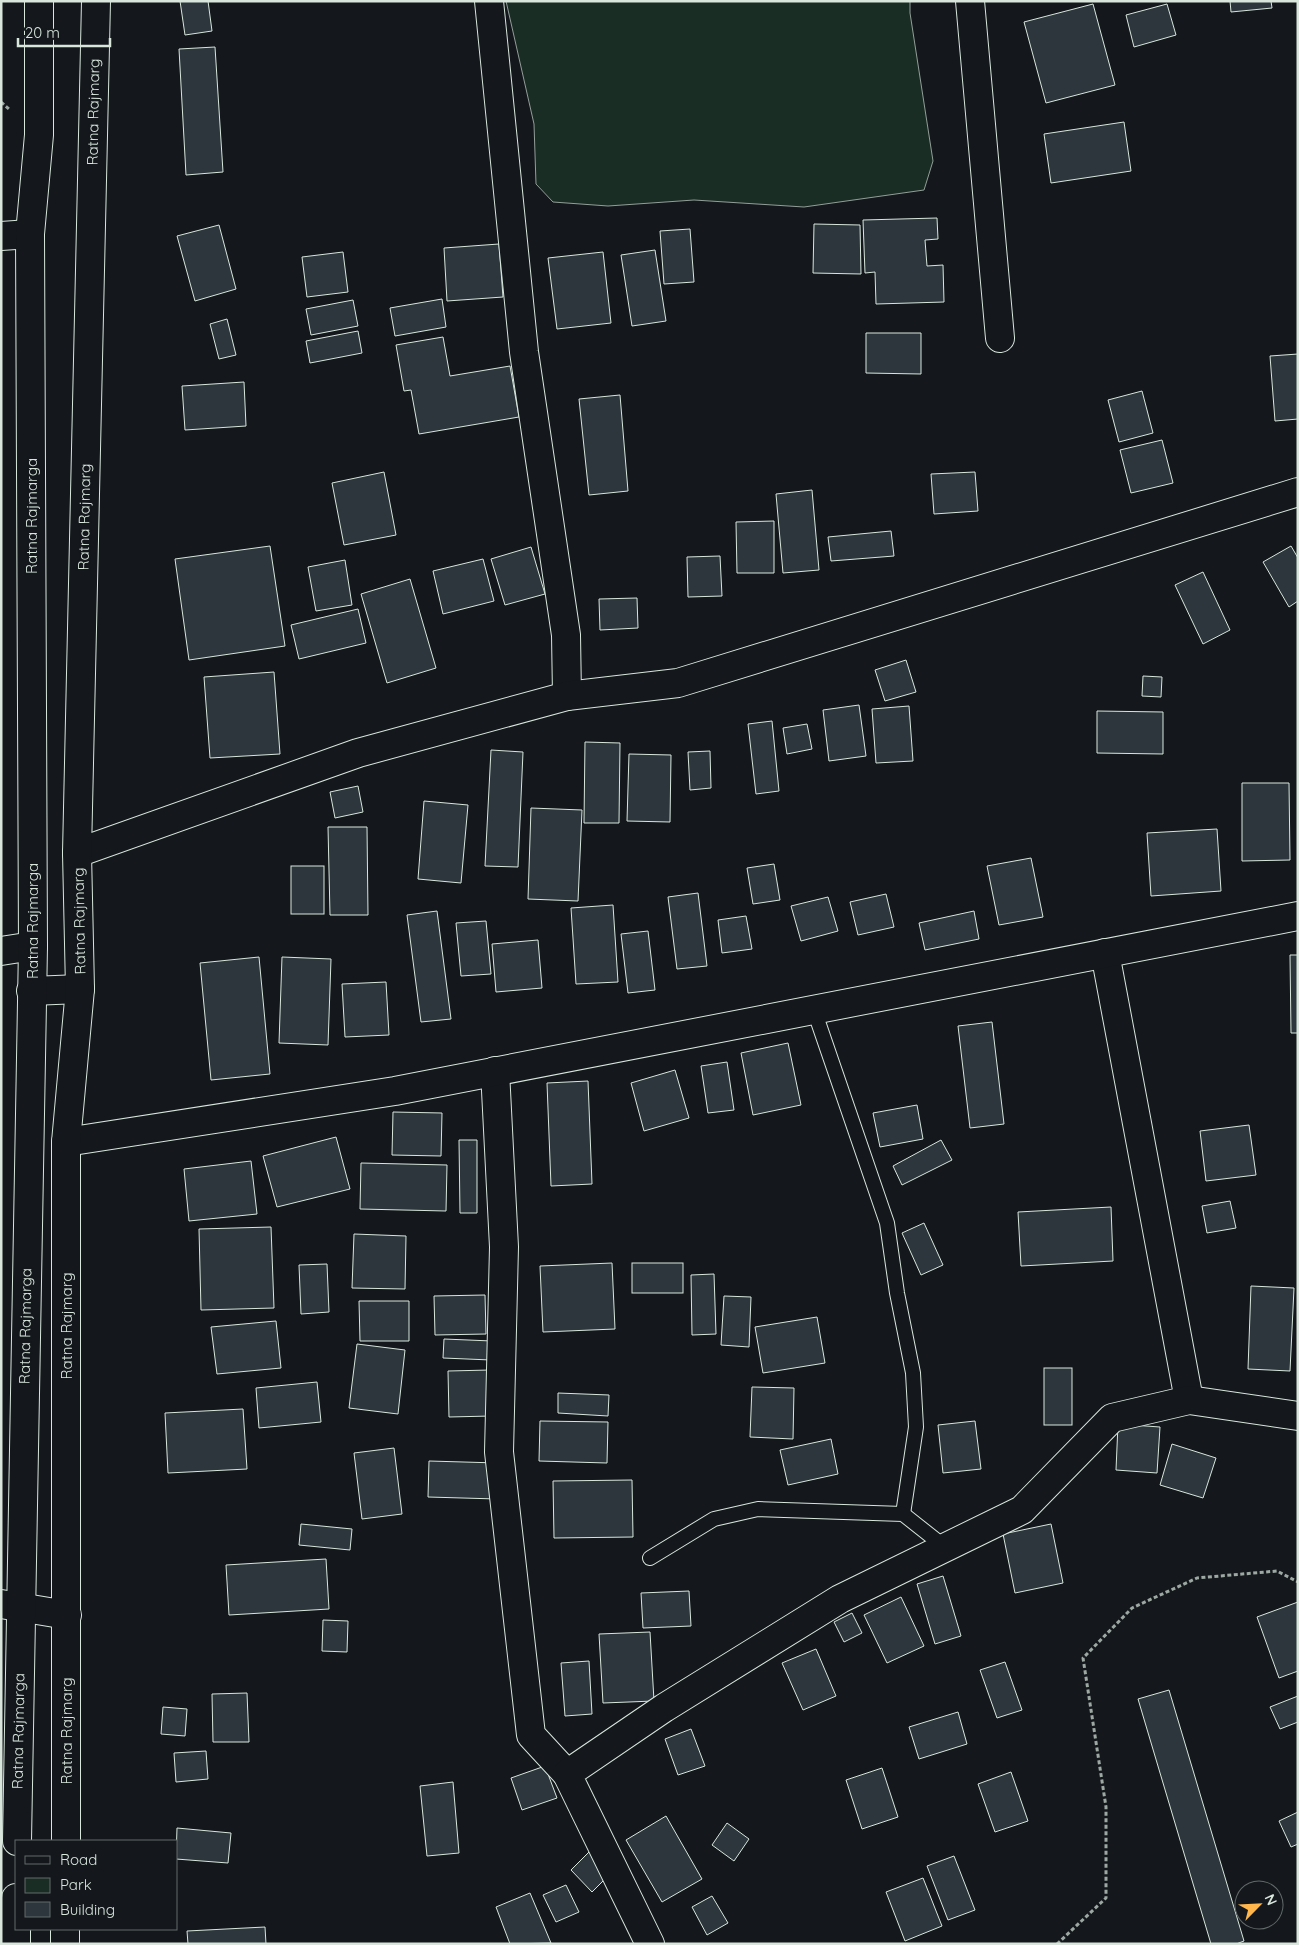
<svg xmlns="http://www.w3.org/2000/svg" width="1299" height="1945" font-family="Quicksand,sans-serif">
	<style>
		.green { fill: #1a2d24; stroke: #939e99 }
		.building { fill: #2c363c; stroke: #d8e6dc }
		.lines { fill: none; stroke-linecap: round; stroke-linejoin: round }
		.service-casing { stroke: #d8e6dc; stroke-width: 16 }
		.minor-casing { stroke: #d8e6dc; stroke-width: 30 }
		.secondary-casing { stroke: #d8e6dc; stroke-width: 30 }
		.primary-casing { stroke: #d8e6dc; stroke-width: 30 }
		.path { stroke: #9da8a2; stroke-width: 3; stroke-dasharray: 4 2.5; stroke-linecap: butt }
		.service { stroke: #14181c; stroke-width: 14 }
		.minor { stroke: #14181c; stroke-width: 28 }
		.secondary { stroke: #14181c; stroke-width: 28 }
		.primary { stroke: #14181c; stroke-width: 28 }
		.labels { text-anchor: middle; dominant-baseline: central; stroke-width: 4; stroke-linejoin: round; paint-order: stroke }
		.street-label { font-size: 15px; fill: #d8e6dc; stroke: #14181c }
	</style>
	<rect width="100%" height="100%" fill="#14181c"/>
	<!-- green -->
	<path class="green" d="M506 1H910V13L933 161 924 190 804 207 694 200 608 206 553 202 536 184 534 124Z"/>
	<!-- building -->
	<g class="building">
		<path d="M180 1H208L212 31 185 35Z"/>
		<path d="M1230 1H1271L1272 8 1231 12Z"/>
		<path d="M1093 4 1115 85 1046 103 1024 22Z"/>
		<path d="M1167 4 1176 35 1134 47 1126 15Z"/>
		<path d="M215 47 223 172 186 175 179 49Z"/>
		<path d="M1124 122 1131 171 1051 183 1044 134Z"/>
		<path d="M937 218 938 239 925 240 927 266 943 265 944 302 876 304 875 272 865 273 863 220Z"/>
		<path d="M814 224 860 225 861 274 813 273Z"/>
		<path d="M219 225 236 289 195 301 177 236Z"/>
		<path d="M690 229 694 282 664 284 660 231Z"/>
		<path d="M499 244 503 297 447 301 444 248Z"/>
		<path d="M655 250 666 321 632 326 621 255Z"/>
		<path d="M343 252 348 292 307 297 302 257Z"/>
		<path d="M603 252 611 323 557 329 548 258Z"/>
		<path d="M442 299 446 327 395 336 390 308Z"/>
		<path d="M353 300 358 326 311 335 306 309Z"/>
		<path d="M227 319 236 355 219 359 210 324Z"/>
		<path d="M358 331 362 353 310 363 306 341Z"/>
		<path d="M866 333H921V374L866 373Z"/>
		<path d="M443 337 450 376 510 366 519 417 419 434 411 390 404 391 396 345Z"/>
		<path d="M1298 354V419L1275 421 1270 356Z"/>
		<path d="M244 382 246 426 185 430 182 386Z"/>
		<path d="M1142 391 1153 433 1119 442 1108 400Z"/>
		<path d="M620 395 628 491 589 495 579 399Z"/>
		<path d="M1162 440 1173 483 1131 493 1120 450Z"/>
		<path d="M384 472 396 535 344 545 332 483Z"/>
		<path d="M975 472 978 511 934 514 931 474Z"/>
		<path d="M812 490 819 570 783 573 776 494Z"/>
		<path d="M774 521V573H737L736 522Z"/>
		<path d="M891 531 894 556 831 561 828 537Z"/>
		<path d="M270 546 285 646 189 660 175 559Z"/>
		<path d="M1291 546 1298 558V601L1289 607 1263 562Z"/>
		<path d="M531 547 545 594 505 605 491 559Z"/>
		<path d="M720 556 722 596 688 597 687 557Z"/>
		<path d="M483 559 494 601 443 614 433 571Z"/>
		<path d="M345 560 352 605 316 611 308 567Z"/>
		<path d="M1203 572 1230 630 1203 644 1175 585Z"/>
		<path d="M410 579 436 668 387 683 361 594Z"/>
		<path d="M637 598 638 628 600 630 599 599Z"/>
		<path d="M358 609 366 643 299 659 291 625Z"/>
		<path d="M906 660 916 692 885 701 875 670Z"/>
		<path d="M274 672 280 754 210 758 204 677Z"/>
		<path d="M1143 676 1162 677 1161 697 1142 696Z"/>
		<path d="M859 705 866 756 829 761 823 710Z"/>
		<path d="M909 706 913 761 876 763 872 709Z"/>
		<path d="M1097 711 1163 712V754L1097 753Z"/>
		<path d="M772 721 779 791 756 794 748 724Z"/>
		<path d="M807 724 812 749 787 754 783 728Z"/>
		<path d="M585 742 620 743 619 823H584Z"/>
		<path d="M491 750 523 752 518 867 485 866Z"/>
		<path d="M710 751 711 788 690 790 688 752Z"/>
		<path d="M629 754 671 755 670 822 627 821Z"/>
		<path d="M1242 783H1289L1290 860 1242 861Z"/>
		<path d="M358 786 363 812 335 818 330 792Z"/>
		<path d="M424 801 468 805 461 883 418 879Z"/>
		<path d="M531 808 582 810 578 901 528 899Z"/>
		<path d="M328 827H367L368 915H330Z"/>
		<path d="M1217 829 1221 891 1151 896 1147 833Z"/>
		<path d="M1031 858 1043 917 999 925 987 866Z"/>
		<path d="M774 864 780 900 753 904 747 868Z"/>
		<rect x="291" y="866" width="33" height="48"/>
		<path d="M698 893 707 966 677 969 668 897Z"/>
		<path d="M886 894 894 927 858 935 850 902Z"/>
		<path d="M828 897 838 931 801 941 791 906Z"/>
		<path d="M613 905 618 982 576 984 571 908Z"/>
		<path d="M437 911 451 1019 421 1022 407 915Z"/>
		<path d="M974 911 979 939 925 950 919 923Z"/>
		<path d="M746 916 752 949 722 953 718 920Z"/>
		<path d="M486 921 491 974 461 976 456 923Z"/>
		<path d="M648 931 655 990 628 993 621 934Z"/>
		<path d="M538 940 542 988 496 992 492 944Z"/>
		<path d="M1290 955H1298V1033H1291Z"/>
		<path d="M259 957 270 1074 211 1080 200 963Z"/>
		<path d="M282 957 331 959 328 1045 279 1043Z"/>
		<path d="M386 982 389 1035 345 1037 342 984Z"/>
		<path d="M992 1022 1004 1124 970 1128 958 1026Z"/>
		<path d="M788 1043 801 1105 753 1115 741 1053Z"/>
		<path d="M727 1062 734 1110 708 1113 701 1066Z"/>
		<path d="M675 1070 689 1118 644 1131 631 1083Z"/>
		<path d="M588 1081 592 1184 551 1186 547 1083Z"/>
		<path d="M917 1105 923 1139 880 1147 873 1113Z"/>
		<path d="M393 1112 442 1113 441 1156 392 1155Z"/>
		<path d="M1249 1125 1256 1175 1206 1181 1200 1131Z"/>
		<path d="M336 1137 350 1189 277 1207 263 1156Z"/>
		<path d="M459 1140H477V1213H460Z"/>
		<path d="M941 1140 952 1160 902 1185 893 1166Z"/>
		<path d="M251 1161 257 1214 189 1221 184 1169Z"/>
		<path d="M361 1163 447 1165 446 1211 360 1209Z"/>
		<path d="M1230 1201 1236 1228 1207 1233 1202 1206Z"/>
		<path d="M1111 1207 1113 1261 1021 1266 1018 1212Z"/>
		<path d="M924 1223 943 1265 921 1275 902 1233Z"/>
		<path d="M271 1227 274 1308 201 1310 199 1229Z"/>
		<path d="M354 1234 406 1236 405 1289 352 1288Z"/>
		<path d="M612 1263 615 1329 543 1332 540 1266Z"/>
		<rect x="632" y="1263" width="51" height="30"/>
		<path d="M327 1264 329 1312 301 1314 299 1265Z"/>
		<path d="M714 1274 716 1334 692 1335 691 1275Z"/>
		<path d="M1251 1286 1294 1288 1290 1371 1248 1369Z"/>
		<path d="M485 1295 486 1334 435 1335 434 1296Z"/>
		<path d="M724 1296 751 1297 749 1347 721 1345Z"/>
		<path d="M359 1301H409V1341H360Z"/>
		<path d="M817 1317 825 1363 763 1373 755 1327Z"/>
		<path d="M276 1321 281 1368 217 1374 211 1327Z"/>
		<path d="M444 1339 492 1341 491 1360 443 1358Z"/>
		<path d="M357 1344 405 1350 398 1414 349 1408Z"/>
		<rect x="1044" y="1368" width="28" height="57"/>
		<path d="M490 1370 491 1416 449 1417 448 1371Z"/>
		<path d="M317 1382 321 1422 259 1428 256 1388Z"/>
		<path d="M752 1387 794 1388 793 1439 750 1437Z"/>
		<path d="M558 1393 609 1395 608 1416 558 1413Z"/>
		<path d="M243 1409 247 1469 168 1473 165 1413Z"/>
		<path d="M540 1421 608 1422 607 1463 539 1461Z"/>
		<path d="M975 1421 981 1469 943 1473 938 1425Z"/>
		<path d="M1118 1424 1160 1427 1157 1473 1116 1470Z"/>
		<path d="M831 1439 838 1474 788 1485 780 1450Z"/>
		<path d="M1172 1444 1216 1458 1203 1498 1160 1485Z"/>
		<path d="M394 1448 402 1514 362 1519 354 1453Z"/>
		<path d="M429 1461 498 1463 497 1499 428 1497Z"/>
		<path d="M632 1480 633 1537 554 1538 553 1481Z"/>
		<path d="M301 1524 352 1529 350 1550 299 1545Z"/>
		<path d="M1051 1524 1063 1583 1015 1593 1003 1534Z"/>
		<path d="M326 1559 329 1609 229 1615 226 1565Z"/>
		<path d="M943 1576 961 1636 935 1644 917 1584Z"/>
		<path d="M689 1591 691 1626 643 1628 641 1593Z"/>
		<path d="M901 1597 924 1646 887 1663 864 1615Z"/>
		<path d="M1298 1602V1671L1279 1678 1257 1617Z"/>
		<path d="M852 1613 862 1633 844 1642 834 1622Z"/>
		<path d="M323 1620 348 1621 347 1652 322 1651Z"/>
		<path d="M650 1632 654 1701 603 1703 599 1634Z"/>
		<path d="M816 1649 836 1696 803 1710 782 1663Z"/>
		<path d="M589 1661 592 1714 565 1716 561 1663Z"/>
		<path d="M1005 1662 1022 1710 997 1718 980 1670Z"/>
		<path d="M1169 1690 1244 1941 1236 1944H1211L1138 1699Z"/>
		<path d="M247 1693 249 1742H213L212 1694Z"/>
		<path d="M1298 1696V1722L1280 1729 1270 1707Z"/>
		<path d="M163 1707 187 1709 185 1736 161 1734Z"/>
		<path d="M958 1712 967 1744 919 1759 909 1727Z"/>
		<path d="M691 1729 705 1766 678 1775 665 1739Z"/>
		<path d="M206 1751 208 1779 176 1782 174 1753Z"/>
		<path d="M545 1766 557 1798 522 1810 511 1778Z"/>
		<path d="M882 1768 898 1817 862 1829 846 1780Z"/>
		<path d="M1011 1772 1028 1821 995 1832 978 1784Z"/>
		<path d="M453 1782 459 1853 427 1856 420 1786Z"/>
		<path d="M1298 1812V1844L1291 1847 1279 1821Z"/>
		<path d="M666 1816 702 1879 662 1902 626 1840Z"/>
		<path d="M727 1823 749 1839 734 1861 712 1845Z"/>
		<path d="M177 1828 231 1833 228 1863 176 1859Z"/>
		<path d="M590 1851 611 1873 592 1892 571 1870Z"/>
		<path d="M954 1856 975 1910 948 1920 927 1866Z"/>
		<path d="M923 1878 942 1926 905 1941 886 1892Z"/>
		<path d="M566 1885 579 1912 556 1922 543 1895Z"/>
		<path d="M530 1893 551 1943 510 1944 496 1907Z"/>
		<path d="M712 1896 728 1923 707 1935 692 1907Z"/>
		<path d="M265 1927 266 1944H188L187 1931Z"/>
	</g>
	<g class="lines">
		<defs>
			<g id="service">
				<path d="M814 1010 887 1223 897 1293 913 1373 916 1427 903 1514"/>
				<path d="M650 1558 714 1519 758 1509 903 1514 946 1548"/>
			</g>
			<g id="minor">
				<path d="M489 1 524 352 566 635 567 696"/>
				<path d="M970 1 1000 338"/>
				<path d="M1 236 30 234"/>
				<path d="M77 853 358 753 567 696 678 683 1298 492"/>
				<path d="M1 951 33 946"/>
				<path d="M1105 953 1189 1400"/>
				<path d="M495 1071 504 1247 499 1452 531 1735 567 1774"/>
				<path d="M66 1142 395 1091 1298 916"/>
				<path d="M1 1604 67 1615"/>
				<path d="M650 1944 567 1774 664 1708 840 1599 1022 1510 1112 1418 1189 1400 1298 1416"/>
			</g>
			<path id="secondary" d="M31 991 80 989"/>
			<g id="primary">
				<path d="M17 1841 33 946 30 234 39 135V1"/>
				<path d="M66 1841V1142L80 989 77 853 96 1"/>
				<path d="M16 1944V1898"/>
				<path d="M65 1944V1929"/>
			</g>
		</defs>
		<!-- service casing -->
		<use href="#service" class="service-casing"/>
		<!-- minor casing -->
		<use href="#minor" class="minor-casing"/>
		<!-- secondary casing -->
		<use href="#secondary" class="secondary-casing"/>
		<!-- primary casing -->
		<use href="#primary" class="primary-casing"/>
		<!-- path -->
		<g class="path">
			<path d="M1 102 10 110"/>
			<path d="M1057 1944 1106 1898V1807L1083 1658 1132 1608 1197 1578 1277 1571 1298 1582"/>
		</g>
		<!-- service -->
		<use href="#service" class="service"/>
		<!-- minor -->
		<use href="#minor" class="minor"/>
		<!-- secondary -->
		<use href="#secondary" class="secondary"/>
		<!-- primary -->
		<use href="#primary" class="primary"/>
	</g>
	<g class="labels">
		<!-- street labels -->
		<g class="street-label">
			<text transform="translate(93 112) rotate(-89)">Ratna Rajmarg</text>
			<text transform="translate(31 516) rotate(-90)">Ratna Rajmarga</text>
			<text transform="translate(84 517) rotate(-89)">Ratna Rajmarg</text>
			<text transform="translate(32 921) rotate(-90)">Ratna Rajmarga</text>
			<text transform="translate(79 921) rotate(-91)">Ratna Rajmarg</text>
			<text transform="translate(25 1326) rotate(-89)">Ratna Rajmarga</text>
			<text transform="translate(66 1326) rotate(-90)">Ratna Rajmarg</text>
			<text transform="translate(18 1731) rotate(-89)">Ratna Rajmarga</text>
			<text transform="translate(66 1731) rotate(-90)">Ratna Rajmarg</text>
		</g>
	</g>
	<!-- border -->
	<rect width="1299" height="1945" fill="none" stroke="#d8e6dc" stroke-width="5"/>
	<!-- legend -->
	<rect x="15" y="1840" width="162" height="90" fill="#14181c" stroke="#626a69"/>
	<rect x="25" y="1856" width="25" height="8" fill="#14181c" stroke="#626a69"/>
	<text x="60" y="1865" font-size="15" fill="#d8e6dc">Road</text>
	<rect x="25" y="1878" width="25" height="15" fill="#1a2d24" stroke="#626a69"/>
	<text x="60" y="1890" font-size="15" fill="#d8e6dc">Park</text>
	<rect x="25" y="1902" width="25" height="15" fill="#2c363c" stroke="#626a69"/>
	<text x="60" y="1915" font-size="15" fill="#d8e6dc">Building</text>
	<!-- north arrow -->
	<g transform="translate(1259 1905) rotate(66)"><circle r="24" fill="#14181c" stroke="#626a69"/>
	<path d="M0-4L9 19L0 12L-9 19Z" fill="#ffb74d"/>
	<text y="-8" font-size="14" font-weight="bold" text-anchor="middle" fill="#d8e6dc">N</text>
	</g>
	<!-- scale -->
	<path d="M18 38v8h92v-8" fill="none" stroke="#d8e6dc" stroke-width="2.5"/>
	<text x="25" y="38" font-size="15" fill="#d8e6dc" stroke="#14181c" stroke-width="4" paint-order="stroke">20 m</text>
</svg>
